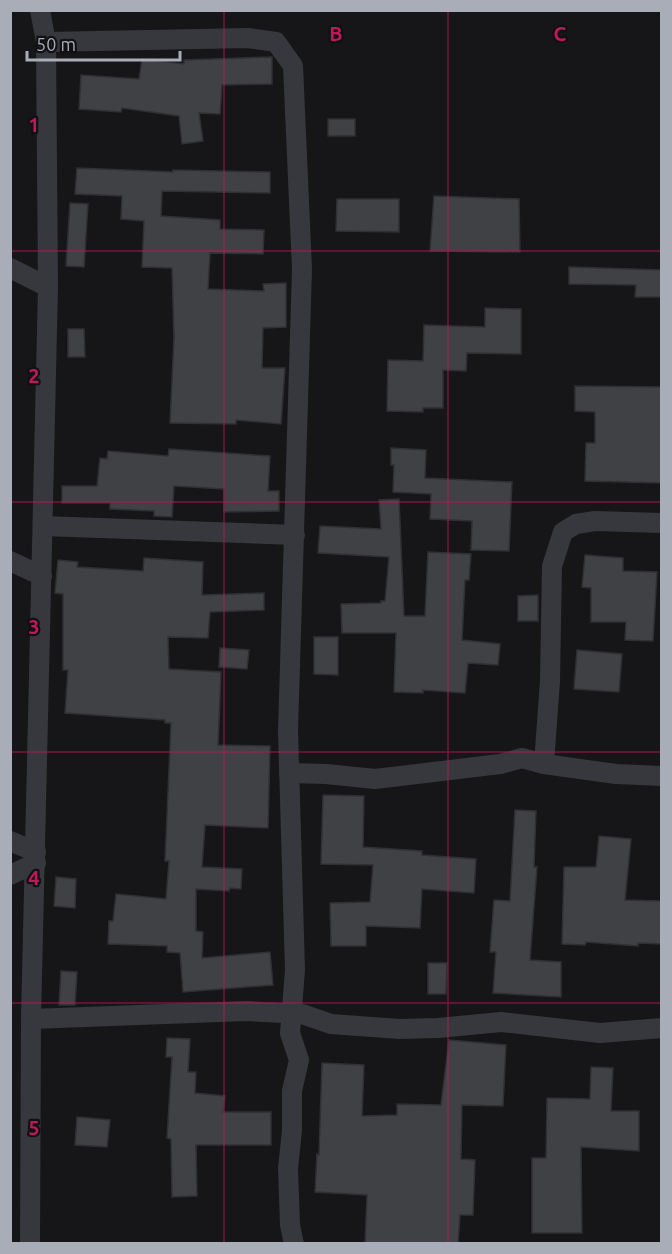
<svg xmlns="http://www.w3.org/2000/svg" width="672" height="1254" font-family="Ubuntu,sans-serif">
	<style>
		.building { fill: #404145; stroke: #303034; stroke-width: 1.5 }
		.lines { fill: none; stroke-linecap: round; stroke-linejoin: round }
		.minor { stroke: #37383d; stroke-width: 20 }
		.grid { fill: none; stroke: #c2185b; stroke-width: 1.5; stroke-opacity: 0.55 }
		.grid-label { font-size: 20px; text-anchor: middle; font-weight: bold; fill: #c2185b; stroke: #111113; stroke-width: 4.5; stroke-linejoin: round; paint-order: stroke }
	</style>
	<rect width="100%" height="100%" fill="#161618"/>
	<!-- building -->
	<g class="building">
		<path d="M272 57V84L222 85 220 114 199 113 203 141 182 144 179 116 122 108 121 112 79 109 81 75 139 79 142 59 184 64V60Z"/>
		<rect x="328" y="119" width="27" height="17"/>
		<path d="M77 168 173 172V170L270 172V193L162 191 161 216 220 220V229L264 230 263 254 210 253 208 289 264 291 263 284 286 283V327L263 328 262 368H285L281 424 236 420V424L170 423 174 338 172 268 142 267 144 221 121 219 122 196 75 194Z"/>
		<path d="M434 196 519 199 520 252 430 251Z"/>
		<path d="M337 199H399V232L336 231Z"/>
		<path d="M70 203 88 204 84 267 66 266Z"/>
		<path d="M569 267 662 270V297H635L636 285 569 284Z"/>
		<path d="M485 308 521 309V354L467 353 466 371 443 370V408H423V412L387 411 388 360 423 361 424 325 485 327Z"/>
		<path d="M68 329H84L85 357H68Z"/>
		<path d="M575 386 662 387V483L585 481 586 443H595V412L575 411Z"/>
		<path d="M391 448 426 450 425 478 512 482 509 551 471 550 472 521 430 519 431 494 393 492 394 465H391Z"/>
		<path d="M169 449 270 456 268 491H279V511L224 512V489L174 486 172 517 154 516V511L110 509V503H62V486H97L100 458 107 459 108 451 168 456Z"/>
		<path d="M399 499 404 616H425L428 552 471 554 469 580H465L462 640 500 644 498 665 468 663 465 693 423 690V693L394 692 396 633H342L341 604 381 603V601H385L389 557 318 553 320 526 381 529 379 500Z"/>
		<path d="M585 555 623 558V571L657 572 653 641 625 640 626 622H591V588L582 587Z"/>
		<path d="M144 558 203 562 202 595 264 593V610L210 612 208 638 168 637 169 669 221 672 218 745 270 746 268 828 205 825 202 867 242 869 241 889 230 888 229 891 196 889V931L203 932 202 958 270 952 273 985 183 992 180 953 167 952V946L108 944 109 921H113L116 894 166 899 169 861H165L171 723H165V720L65 713 68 670H63V594L55 593 58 560 78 562 77 567 143 571Z"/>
		<path d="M538 595V621H518V596Z"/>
		<path d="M314 637H338V675L314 674Z"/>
		<path d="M220 648 249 650 247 669 219 667Z"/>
		<path d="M577 650 622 654 619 692 574 689Z"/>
		<path d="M323 795 364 796 363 847 422 851V855L476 859 474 893 422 889 420 928 366 926V946H331L330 903 370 902 373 865 321 864Z"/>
		<path d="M515 810 536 811 534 867H537L530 960 561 962V997L493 993 496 952H490L494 900 510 901Z"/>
		<path d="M599 836 631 839 625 900 662 901V944L638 943V946L586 942 585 945 562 944 564 867H596Z"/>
		<path d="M56 877 76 879 75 908 54 906Z"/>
		<path d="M428 963H447L446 994H428Z"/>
		<path d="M61 971 77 972 75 1005H59Z"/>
		<path d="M167 1038 190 1039 188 1072H196L195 1093 225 1096 223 1112H271V1145H196L197 1196 172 1197 171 1139 167 1138 172 1057H166Z"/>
		<path d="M449 1040 506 1045 503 1106 462 1105 461 1159 475 1160 473 1215H460L458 1244H365L367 1195 315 1192 317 1154 319 1155 322 1063 364 1065 362 1116 397 1115V1104L441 1105Z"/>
		<path d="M591 1067 613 1068 611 1111H639V1151L581 1147 582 1233H532V1158H546L547 1098 590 1099Z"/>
		<path d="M77 1117 110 1120 107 1147 75 1145Z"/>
	</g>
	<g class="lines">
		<!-- minor -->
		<g class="minor">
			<path d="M46 42 248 38 276 42 293 66 302 269 288 731 295 970 290 1033 299 1060 292 1091V1131L288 1168 290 1225 294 1244"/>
			<path d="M10 268 48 287"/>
			<path d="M43 526 295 535"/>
			<path d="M10 561 42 576"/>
			<path d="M544 764 550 681 552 566 563 532 576 524 595 521 662 523"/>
			<path d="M289 773 326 774 375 779 500 764 522 758 544 764 616 774 662 776"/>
			<path d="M10 841 36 852"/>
			<path d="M10 875 36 863"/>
			<path d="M31 1019 246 1011 302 1014 331 1024 400 1029 438 1028 501 1022 600 1033 662 1028"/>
			<path d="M30 1244 31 1019 48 287 46 42 40 10"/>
		</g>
	</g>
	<!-- grid -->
	<path class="grid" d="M224 10V1244M448 10V1244M10 251H662M10 502H662M10 752H662M10 1003H662"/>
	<g class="grid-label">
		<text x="336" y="41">B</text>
		<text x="560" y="41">C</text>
		<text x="34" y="132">1</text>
		<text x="34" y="383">2</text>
		<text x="34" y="634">3</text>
		<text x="34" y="885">4</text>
		<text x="34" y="1135">5</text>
	</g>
	<!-- border -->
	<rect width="672" height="1254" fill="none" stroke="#a8adb8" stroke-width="24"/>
	<!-- scale -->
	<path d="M27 51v9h153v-9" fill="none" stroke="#a8adb8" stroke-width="3"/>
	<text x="36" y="51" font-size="18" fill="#a8adb8" stroke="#111113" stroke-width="4.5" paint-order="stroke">50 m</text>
</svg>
